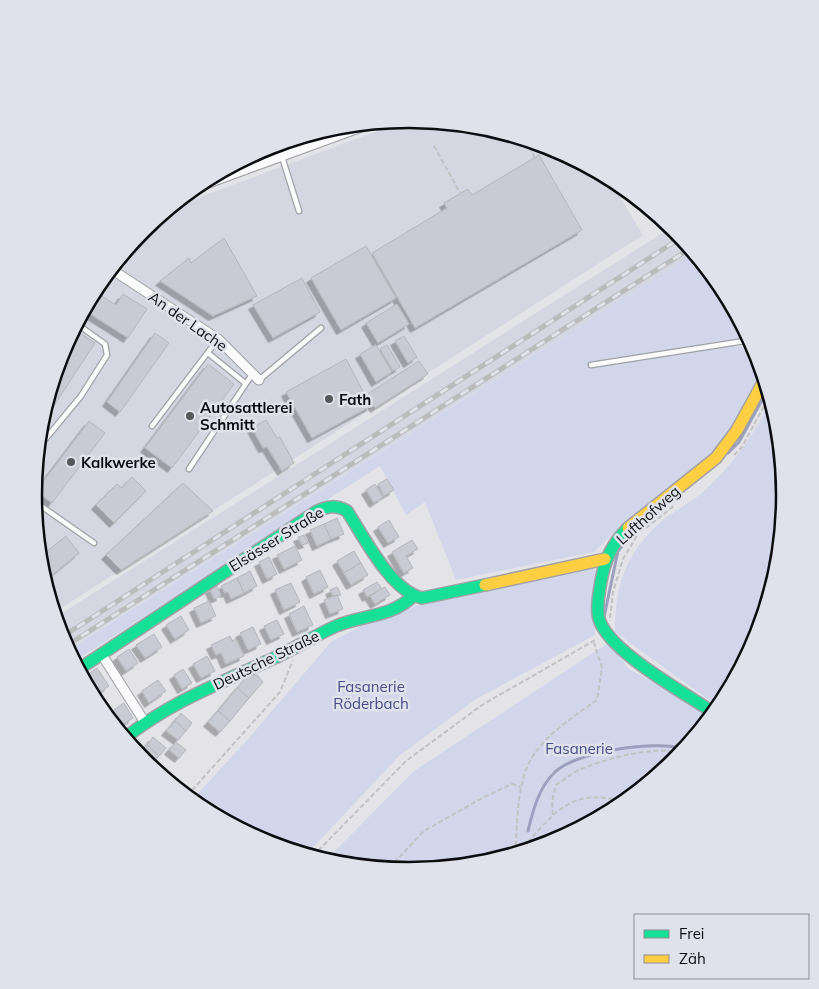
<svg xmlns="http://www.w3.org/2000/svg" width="819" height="989" font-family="Mulish,sans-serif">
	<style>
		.built { fill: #d4d7e1 }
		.green { fill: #d1d6ea }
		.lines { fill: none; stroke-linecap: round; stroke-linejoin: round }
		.stream { stroke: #9aa0bd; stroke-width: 3 }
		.building { fill: #c8cad4; stroke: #b6b6ba; filter: url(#shadow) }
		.lane-casing { stroke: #a0a1a5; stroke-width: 7 }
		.street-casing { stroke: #a0a1a5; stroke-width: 11 }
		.fast-casing { stroke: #a0a1a5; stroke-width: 14 }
		.slow-casing { stroke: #a0a1a5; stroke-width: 14 }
		.path { stroke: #c2c2c4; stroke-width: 2; stroke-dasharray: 5 2.5; stroke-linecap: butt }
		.lane { stroke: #fbfbfc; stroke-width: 4.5 }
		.street { stroke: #fbfbfc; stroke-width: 9 }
		.fast { stroke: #16e098; stroke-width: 11 }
		.slow { stroke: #ffcf43; stroke-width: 11 }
		.rail-casing { stroke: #bbbbbc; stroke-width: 5 }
		.rail { stroke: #e0e2eb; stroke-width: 3; stroke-dasharray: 9; stroke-linecap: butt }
		.poi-dot { fill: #57575b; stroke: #e0e2eb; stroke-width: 2 }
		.labels { text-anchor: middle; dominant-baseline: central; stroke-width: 5; stroke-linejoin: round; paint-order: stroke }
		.street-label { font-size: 15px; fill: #0b0c0f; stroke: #e0e2eb }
		.poi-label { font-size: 15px; font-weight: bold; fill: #0b0c0f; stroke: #e0e2eb; text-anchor: start }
		.park-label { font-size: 15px; fill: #454e85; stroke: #e0e2eb }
		.rim { fill: none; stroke: #0b0c0f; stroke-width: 2.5 }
	</style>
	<defs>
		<filter id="shadow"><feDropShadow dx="-4.5" dy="4.5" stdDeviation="0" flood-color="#0004"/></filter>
	</defs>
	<rect width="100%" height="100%" fill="#e3e3e8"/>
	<!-- built -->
	<g class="built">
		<path d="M410 119 483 126 554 147 606 175 643 235 55 612 41 568 34 494 41 421 62 350 97 286 144 229 168 209Z"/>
		<path d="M672 227 695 253 68 649 56 617Z"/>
	</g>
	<!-- green -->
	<g class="green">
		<path d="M324 130 246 158 266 147Z"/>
		<path d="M695 253 722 286 749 336 731 342 733 346 756 349 763 371 742 411 720 446 624 523 594 552 456 580 425 502 406 515 380 466 75 661 68 650Z"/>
		<path d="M772 400C798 489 783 590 740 670 733 682 728 696 719 707L615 632C615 584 626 552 663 520 677 509 694 501 706 489 737 460 752 436 772 400Z"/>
		<path d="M593 568 599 574 593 601 595 635 476 699 400 755 307 854 265 842 201 807 192 800 248 739 331 642 363 625 421 604 539 577Z"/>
		<path d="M611 641 627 668 673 693 710 718C698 732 687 749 674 761 598 832 514 865 411 870 387 871 360 865 336 863L326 860 414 771Z"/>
	</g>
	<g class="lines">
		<!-- stream -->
		<g class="stream">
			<path d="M728 453 739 442 768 389"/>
			<path d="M604 617 618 551 639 526 670 502"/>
			<path d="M528 831C533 810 539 787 555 772 577 751 656 740 684 749"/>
		</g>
	</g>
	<!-- building -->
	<g class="building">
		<path d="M539 155 582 230 415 328 372 253 447 208 444 203 468 189 472 195Z"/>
		<path d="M224 238 257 296 213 316 160 281 189 258 191 263Z"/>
		<path d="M366 246 396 298 341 330 311 278Z"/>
		<path d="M302 278 320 312 273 338 253 305Z"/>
		<path d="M94 291 116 305 123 294 147 309 128 338 84 310Z"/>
		<path d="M397 304 409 324 378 343 366 323Z"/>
		<path d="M74 329 95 343 40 427 62 350Z"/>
		<path d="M155 333 169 343 120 412 107 402Z"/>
		<path d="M404 336 417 357 408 363 395 341Z"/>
		<path d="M376 345 392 372 376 382 360 354Z"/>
		<path d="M387 345 400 367 393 371 380 349Z"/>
		<path d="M346 359 371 406 312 438 286 392Z"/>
		<path d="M419 361 428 374 375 408 366 395Z"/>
		<path d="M208 364 234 384 172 468 145 448Z"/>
		<path d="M266 420 277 438 280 437 294 463 282 471 267 447 263 448 252 428Z"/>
		<path d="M89 421 105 433 52 503 36 491Z"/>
		<path d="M132 477 146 491 114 523 96 505 117 484 122 488Z"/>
		<path d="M387 479 394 490 384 496 378 484Z"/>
		<path d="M183 483 213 511 121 570 106 555Z"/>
		<path d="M375 484 383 497 374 503 366 490Z"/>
		<path d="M337 518 344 534 331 539 324 524Z"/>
		<path d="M389 520 399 537 388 543 378 527Z"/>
		<path d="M324 524 331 539 317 546 310 530Z"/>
		<path d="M304 535 308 543 302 545 298 537Z"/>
		<path d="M66 536 79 553 45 581 40 557Z"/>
		<path d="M412 540 418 549 406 556 413 568 404 573 392 552Z"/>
		<path d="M295 546 302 560 284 569 277 555Z"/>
		<path d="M354 551 361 563 344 573 337 561Z"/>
		<path d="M269 557 277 574 267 579 259 562Z"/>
		<path d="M361 563 368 575 351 585 344 573Z"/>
		<path d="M320 570 328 587 314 594 306 577Z"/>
		<path d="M250 571 257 586 244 593 237 578Z"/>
		<path d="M237 578 244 593 231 599 228 592 225 593 221 586Z"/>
		<path d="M377 582 382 589 367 597 363 590Z"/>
		<path d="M291 583 300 602 284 610 275 590Z"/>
		<path d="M217 586 221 596 214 599 210 589Z"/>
		<path d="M337 587 341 595 333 596 330 590Z"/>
		<path d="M385 587 390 595 375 604 370 596Z"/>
		<path d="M337 595 343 609 330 614 324 600Z"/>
		<path d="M209 601 216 616 201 623 194 608Z"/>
		<path d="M304 606 313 625 297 632 289 614Z"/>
		<path d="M181 616 189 630 175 639 166 625Z"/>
		<path d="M277 620 284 634 271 640 264 626Z"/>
		<path d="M253 627 261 644 248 650 240 633Z"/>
		<path d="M154 634 162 647 145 658 136 645Z"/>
		<path d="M230 636 232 641 236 639 244 656 226 664 221 653 216 655 211 645Z"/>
		<path d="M129 649 138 663 126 671 117 657Z"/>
		<path d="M207 656 215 671 201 678 193 664Z"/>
		<path d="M97 668 109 686 95 696 83 678Z"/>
		<path d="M183 669 192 683 182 689 174 675Z"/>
		<path d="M257 675 263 682 249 698 237 688 247 677Z"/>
		<path d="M158 680 166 691 149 703 142 691Z"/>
		<path d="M237 688 249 698 230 721 218 711Z"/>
		<path d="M124 703 133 718 117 728 109 713Z"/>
		<path d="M218 711 230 721 220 732 208 722Z"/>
		<path d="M181 713 192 723 186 731 175 721Z"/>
		<path d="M175 721 186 731 178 740 166 731Z"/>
		<path d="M153 737 166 748 159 756 147 745Z"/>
		<path d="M176 742 186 750 179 758 169 750Z"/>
		<path d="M147 745 159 756 152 764 139 753Z"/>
	</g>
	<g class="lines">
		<defs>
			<g id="lane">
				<path d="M282 157 299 211"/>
				<path d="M208 353 245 383"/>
				<path d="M591 365 751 340"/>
				<path d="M259 380 321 328"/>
				<path d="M152 426 218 339"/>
				<path d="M38 448 81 396 107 355 105 344 77 324"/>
				<path d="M189 469 253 373"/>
				<path d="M34 501 94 543"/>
			</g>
			<g id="street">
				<path d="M192 189 375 122"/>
				<path d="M111 269 218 339 259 380"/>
				<path d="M102 655 144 721"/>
			</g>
			<g id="fast">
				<path d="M628 528C612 544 605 559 601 581 599 593 596 608 599 619 609 652 685 693 714 713"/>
				<path d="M79 669 317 511C328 506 336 505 347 511 364 537 391 591 422 598L485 585"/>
				<path d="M125 738C170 702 221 683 272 659 294 649 314 636 336 626 363 615 392 617 413 596"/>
			</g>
			<g id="slow">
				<path d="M628 528 716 458 737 430 765 379"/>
				<path d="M485 585 605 559"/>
			</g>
		</defs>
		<!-- lane casing -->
		<use href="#lane" class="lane-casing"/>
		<!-- street casing -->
		<use href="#street" class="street-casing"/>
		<!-- fast casing -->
		<use href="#fast" class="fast-casing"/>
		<!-- slow casing -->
		<use href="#slow" class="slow-casing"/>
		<!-- path -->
		<g class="path">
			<path d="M434 146 460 193"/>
			<path d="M529 147 535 158"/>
			<path d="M734 455 742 447 770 395"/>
			<path d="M646 528 675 505"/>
			<path d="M610 618 613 592 623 559 638 534"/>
			<path d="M187 796 280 692 293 660"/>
			<path d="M553 815 552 802 556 785C564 780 571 774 579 770 604 759 655 745 681 753"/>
			<path d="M515 853C518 823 516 786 531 759 546 734 573 717 597 700L602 668 594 643"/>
			<path d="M517 853C553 818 566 785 624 802"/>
			<path d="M313 856 406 761 482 705 597 639"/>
			<path d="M389 868 424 831 484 797 512 784 521 787"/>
		</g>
		<!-- lane -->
		<use href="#lane" class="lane"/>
		<!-- street -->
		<use href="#street" class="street"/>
		<!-- fast -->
		<use href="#fast" class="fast"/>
		<!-- slow -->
		<use href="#slow" class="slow"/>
		<defs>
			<g id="rail">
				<path d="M62 637 682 237"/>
				<path d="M66 646 691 248"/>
			</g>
		</defs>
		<!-- rail casing -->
		<use href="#rail" class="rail-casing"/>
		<!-- rail -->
		<use href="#rail" class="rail"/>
	</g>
	<!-- markers -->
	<g class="poi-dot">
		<circle cx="329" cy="399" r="5"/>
		<circle cx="190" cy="416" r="5"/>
		<circle cx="71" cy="462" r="5"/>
	</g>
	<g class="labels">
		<!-- street labels -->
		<g class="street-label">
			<text transform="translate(188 321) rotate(35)">An der Lache</text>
			<text transform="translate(648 515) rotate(-42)">Lufthofweg</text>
			<text transform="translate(276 539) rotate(-32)">Elsässer Straße</text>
			<text transform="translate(266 660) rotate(-26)">Deutsche Straße</text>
		</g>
		<!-- poi labels -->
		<g class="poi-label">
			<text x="339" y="399">Fath</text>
			<text x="200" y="407">Autosattlerei<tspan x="200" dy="17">Schmitt</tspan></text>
			<text x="81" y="462">Kalkwerke</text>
		</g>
		<!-- park labels -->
		<g class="park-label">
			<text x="371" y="686">Fasanerie<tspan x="371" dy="17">Röderbach</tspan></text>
			<text x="579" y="748">Fasanerie</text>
		</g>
	</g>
	<!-- crop -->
	<path d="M0 0H819V989H0ZM42 495a367 367 0 1 1 734 0a367 367 0 1 1-734 0Z" fill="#e0e2eb" fill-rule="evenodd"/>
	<path class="rim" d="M42 495a367 367 0 1 1 734 0a367 367 0 1 1-734 0Z"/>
	<!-- legend -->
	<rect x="634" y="914" width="175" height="65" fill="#e0e2eb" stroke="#8b8c93"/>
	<rect x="644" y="930" width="25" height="8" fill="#16e098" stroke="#8b8c93"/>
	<text x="679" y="939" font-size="15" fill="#0b0c0f">Frei</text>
	<rect x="644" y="955" width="25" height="8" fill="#ffcf43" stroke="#8b8c93"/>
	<text x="679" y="964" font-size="15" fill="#0b0c0f">Zäh</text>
</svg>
